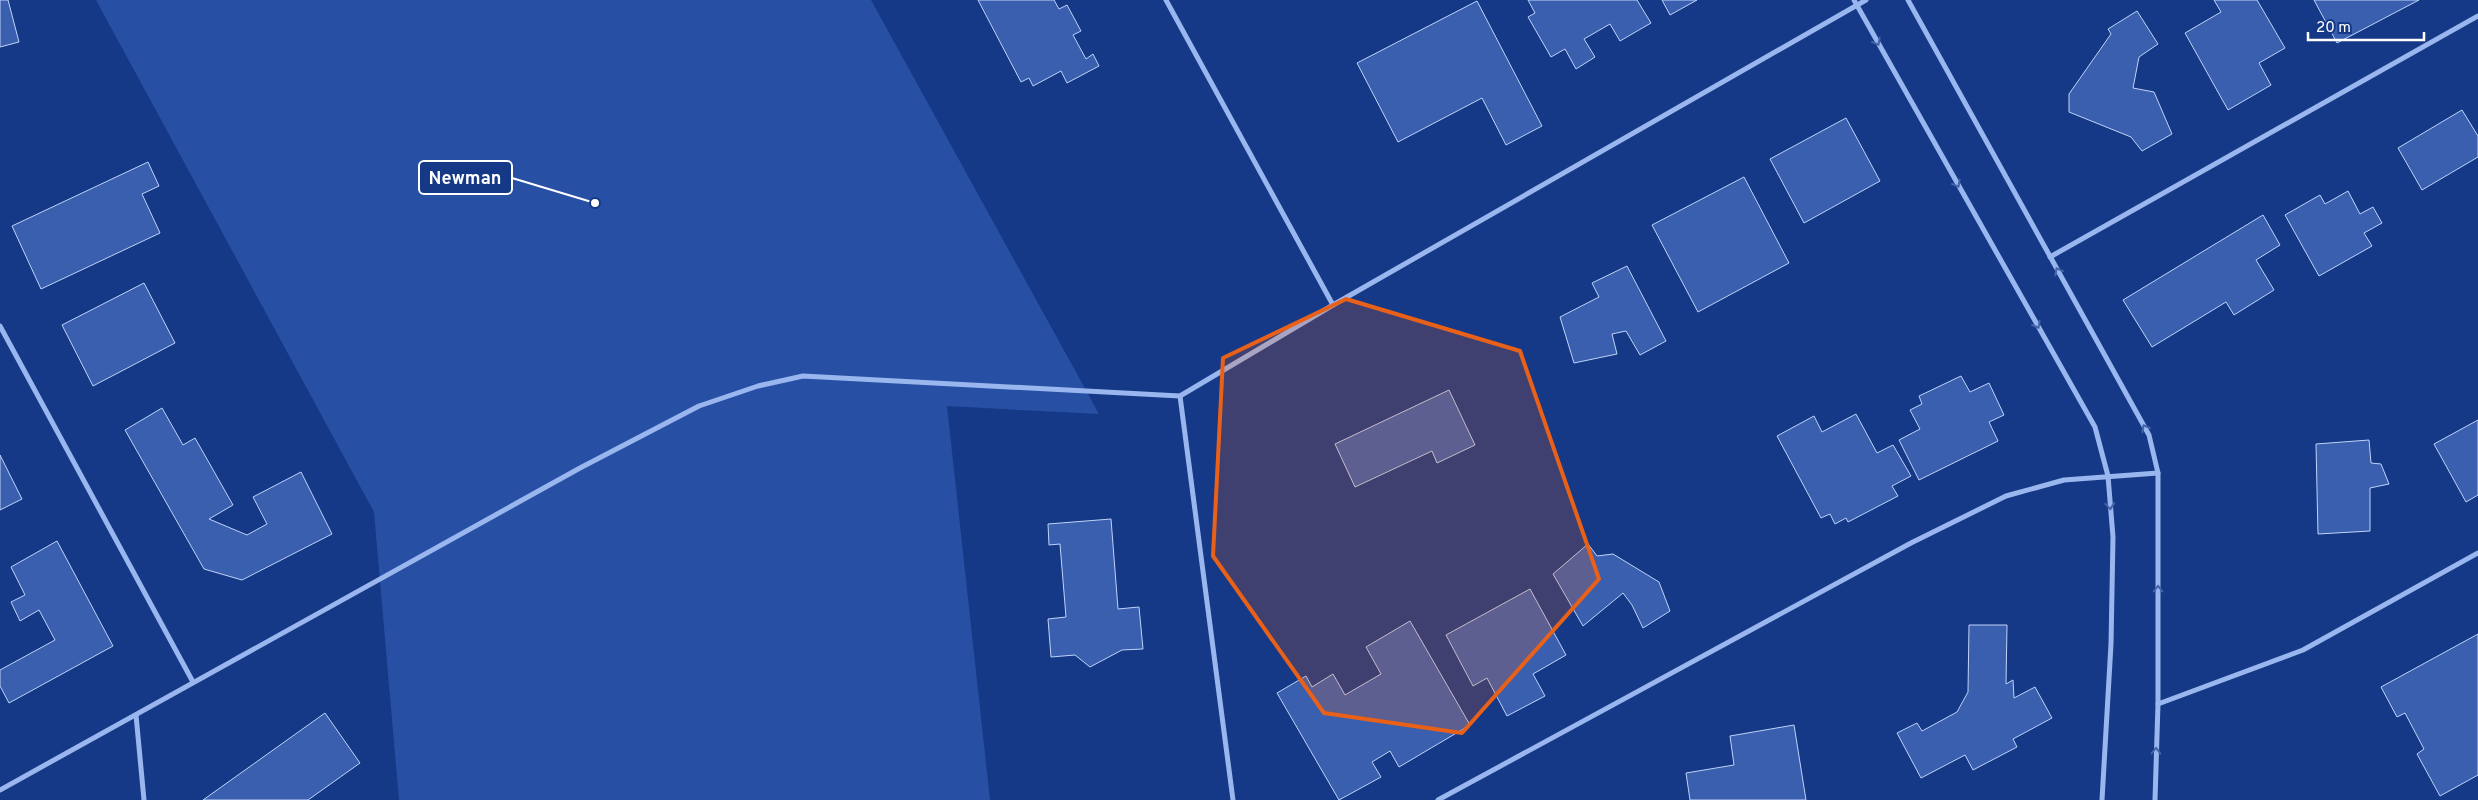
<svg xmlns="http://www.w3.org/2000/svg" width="2478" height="800" font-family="Overpass,sans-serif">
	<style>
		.green { fill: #2750a5 }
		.building { fill: #395fae; stroke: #c0d3fa }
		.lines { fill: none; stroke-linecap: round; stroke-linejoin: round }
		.street { stroke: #9ab6ee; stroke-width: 5 }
		.oneway { stroke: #4465aa }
		.marked { fill: #e96118; fill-opacity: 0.2; stroke: #e96118; stroke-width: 4; stroke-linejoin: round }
		.leader { fill: none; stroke: #fff; stroke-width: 2 }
		.callout-dot { fill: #fff; stroke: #153986; stroke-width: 2 }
		.callout { fill: #153986; stroke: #fff; stroke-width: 2 }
		.callout-label { font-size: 18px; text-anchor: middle; font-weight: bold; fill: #fff }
	</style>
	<rect width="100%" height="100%" fill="#153986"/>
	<!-- green -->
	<path class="green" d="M96 0H871L1099 414 947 406 990 800H399L374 512Z"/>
	<!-- building -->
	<g class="building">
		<path d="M0 0H8L19 42 0 47Z"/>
		<path d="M978 0H1054L1059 9 1067 5 1081 31 1073 35 1086 59 1093 54 1099 66 1067 83 1061 71 1033 86 1029 78 1021 82Z"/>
		<path d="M1528 0H1637L1651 23 1620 41 1610 24 1584 39 1595 57 1576 69 1565 49 1551 57 1528 17 1535 13Z"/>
		<path d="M1662 0H1697L1670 15Z"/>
		<path d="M2214 0H2257L2285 48 2259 63 2271 85 2228 110 2185 33 2221 12Z"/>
		<path d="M2314 0H2419L2337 43Z"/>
		<path d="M1477 1 1542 126 1506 145 1482 98 1398 142 1357 63Z"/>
		<path d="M2137 11 2158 44 2139 57 2133 88 2154 92 2172 134 2142 151 2131 137 2069 112V94L2111 34 2108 29Z"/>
		<path d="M2462 110 2478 136V157L2422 190 2398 148Z"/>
		<path d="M1846 118 1880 181 1804 223 1770 159Z"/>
		<path d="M148 162 159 186 142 194 160 233 41 289 12 226Z"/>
		<path d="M1744 177 1789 263 1698 312 1652 225Z"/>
		<path d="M2348 191 2360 214 2373 207 2382 223 2364 233 2372 246 2319 276 2285 215 2320 195 2325 204Z"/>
		<path d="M2263 215 2280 245 2256 260 2274 290 2234 315 2226 302 2152 347 2123 300Z"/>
		<path d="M1627 266 1666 341 1640 355 1626 331 1612 334 1617 354 1574 363 1560 317 1599 297 1592 283Z"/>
		<path d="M144 283 175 343 93 386 62 325Z"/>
		<path d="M1961 376 1970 392 1989 383 2004 415 1989 422 1998 441 1919 480 1899 440 1920 429 1910 410 1922 404 1919 396Z"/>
		<path d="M1449 390 1475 445 1437 463 1432 451 1355 487 1335 444Z"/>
		<path d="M162 408 183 445 195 438 233 505 209 519 247 535 267 524 253 497 301 472 332 534 242 580 204 569 125 430Z"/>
		<path d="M1856 414 1877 453 1893 445 1911 476 1892 486 1898 496 1848 522 1846 518 1835 524 1830 514 1821 518 1777 436 1814 416 1822 432Z"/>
		<path d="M2478 420V495L2466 502 2434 444Z"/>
		<path d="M2369 440 2371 463 2381 464 2389 484 2370 488V531L2318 534 2316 444Z"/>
		<path d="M0 455 22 499 0 510Z"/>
		<path d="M1111 519 1118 609 1139 607 1143 649 1122 650 1090 667 1075 655 1051 657 1048 619 1066 617 1060 544 1049 545 1048 524Z"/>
		<path d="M57 541 113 646 9 703 0 686V670L55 640 39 610 20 621 11 602 25 595 11 567Z"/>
		<path d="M1588 544 1597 556 1613 554 1659 582 1670 611 1643 628 1632 605 1623 593 1583 626 1553 574Z"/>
		<path d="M1530 589 1566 655 1533 674 1545 696 1507 716 1487 678 1473 686 1446 635Z"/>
		<path d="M1410 621 1470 725 1399 767 1390 751 1372 762 1381 777 1339 800 1277 693 1306 676 1312 687 1333 674 1345 695 1381 674 1366 647Z"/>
		<path d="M1969 625H2007L2006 684 2013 680 2014 698 2035 687 2052 718 2013 739 2017 747 1973 770 1965 755 1921 778 1897 733 1917 723 1922 731 1957 712 1968 692Z"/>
		<path d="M2478 634V775L2440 796 2417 754 2424 749 2405 713 2397 717 2381 687Z"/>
		<path d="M325 713 360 763 308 800H203Z"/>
		<path d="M1794 725 1806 800H1690L1686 773 1734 765 1730 736Z"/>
	</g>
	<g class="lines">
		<!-- street -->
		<g class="street">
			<path d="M1166 0 1333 305"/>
			<path d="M1854 0 2095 427 2108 476 2113 537 2111 644 2102 800"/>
			<path d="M1908 0 2149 435 2158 473V704L2155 800"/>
			<path d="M2050 257 2478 16"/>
			<path d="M0 326 193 682"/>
			<path d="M1180 396 1233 800"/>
			<path d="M2158 704 2303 650 2478 553"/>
			<path d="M136 715 144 800"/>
			<path d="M0 790 580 468 699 406 758 386 803 376 1180 396 1333 305 1866 0"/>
			<path d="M1438 800 1911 543 2006 496 2064 480 2158 473"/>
		</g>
	</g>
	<!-- one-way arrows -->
	<defs><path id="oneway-chevron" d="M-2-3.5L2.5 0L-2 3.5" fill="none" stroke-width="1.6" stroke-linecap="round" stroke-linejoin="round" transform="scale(1.25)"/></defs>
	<g class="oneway">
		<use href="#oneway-chevron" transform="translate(1877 42) rotate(61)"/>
		<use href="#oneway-chevron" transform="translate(1957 184) rotate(61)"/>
		<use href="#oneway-chevron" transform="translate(2058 271) rotate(-119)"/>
		<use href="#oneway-chevron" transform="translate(2037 325) rotate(61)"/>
		<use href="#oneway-chevron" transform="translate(2145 428) rotate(-118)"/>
		<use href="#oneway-chevron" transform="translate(2110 506) rotate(85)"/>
		<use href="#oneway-chevron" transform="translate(2158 589) rotate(-90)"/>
		<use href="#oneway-chevron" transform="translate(2156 751) rotate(-88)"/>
	</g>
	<!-- marked area -->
	<path class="marked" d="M1346 299 1520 351 1599 579 1462 733 1324 713 1213 556 1223 358Z"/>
	<!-- callouts -->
	<path class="leader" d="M595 203L512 178"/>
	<circle class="callout-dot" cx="595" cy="203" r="5"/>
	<rect class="callout" x="419" y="161" width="93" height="33" rx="5"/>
	<g class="callout-label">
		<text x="465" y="184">Newman</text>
	</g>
	<!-- scale -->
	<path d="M2308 32v8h116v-8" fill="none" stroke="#ffffff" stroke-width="2.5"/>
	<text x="2316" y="32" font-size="15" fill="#ffffff" stroke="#153986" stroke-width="4" paint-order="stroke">20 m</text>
</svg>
